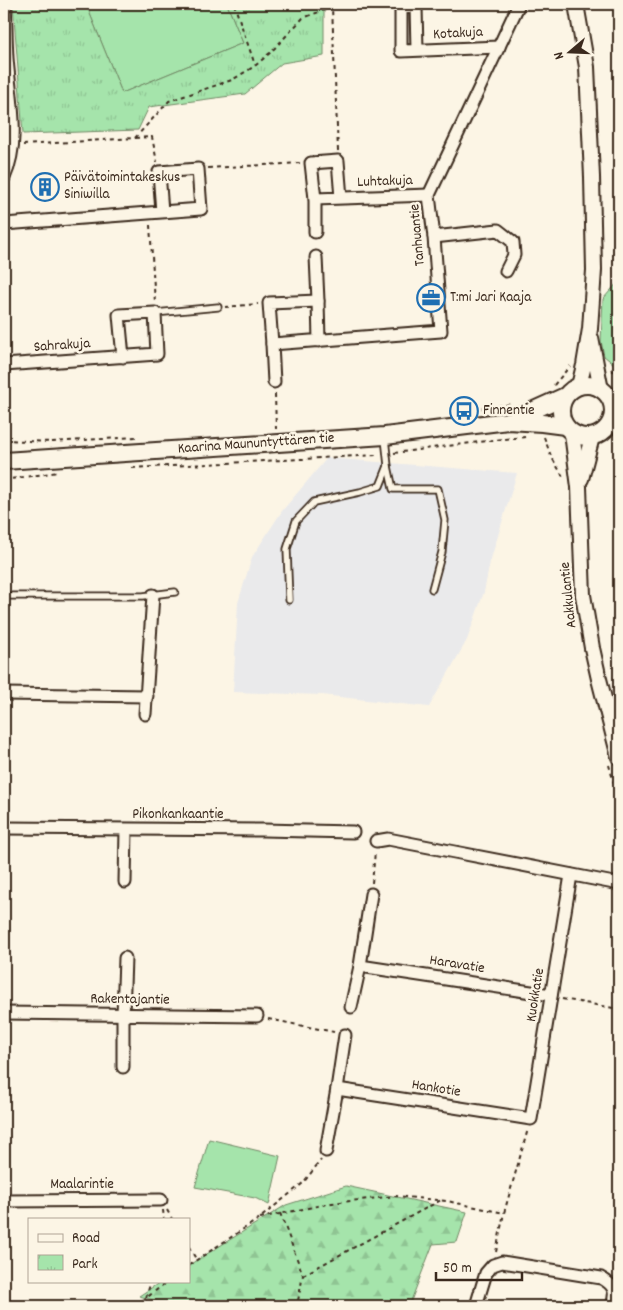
<svg xmlns="http://www.w3.org/2000/svg" width="623" height="1310" font-family="Dekko,sans-serif">
	<style>
		.built { fill: #eaeaeb }
		.grass { fill: #a5e4ab; stroke: #708764 }
		.forest { fill: url(#forest-firs); stroke: #708764 }
		.park { fill: url(#park-tufts); stroke: #708764 }
		.lines { fill: none; stroke-linecap: round; stroke-linejoin: round }
		.service-casing { stroke: #3b2a1e; stroke-width: 9 }
		.minor-casing { stroke: #3b2a1e; stroke-width: 15 }
		.tertiary-casing { stroke: #3b2a1e; stroke-width: 18 }
		.secondary-casing { stroke: #3b2a1e; stroke-width: 20 }
		.path { stroke: #3b2a1e; stroke-width: 2; stroke-dasharray: 4 4; stroke-linecap: butt }
		.service { stroke: #fcf5e5; stroke-width: 5.5 }
		.minor { stroke: #fcf5e5; stroke-width: 11 }
		.tertiary { stroke: #fcf5e5; stroke-width: 14 }
		.secondary { stroke: #fcf5e5; stroke-width: 16 }
		.labels { text-anchor: middle; dominant-baseline: central; stroke-width: 5; stroke-linejoin: round; paint-order: stroke }
		.street-label { font-size: 15px; fill: #3b2a1e; stroke: #fcf5e5 }
		.poi-label { font-size: 15px; fill: #3b2a1e; stroke: #fcf5e5; text-anchor: start }
	</style>
	<defs>
		<pattern id="forest-firs" width="22" height="20" patternUnits="userSpaceOnUse" patternTransform="scale(1.25)"><rect width="22" height="20" fill="#a5e4ab"/><path d="M5 1l3.5 6h-7zM16 11l3.5 6h-7z" fill="#8fc493"/></pattern>
		<pattern id="park-tufts" width="24" height="20" patternUnits="userSpaceOnUse" patternTransform="scale(1.25)"><rect width="24" height="20" fill="#a5e4ab"/><path d="M3 7l-1-3M5 7V3M7 7l1-3M15 17l-1-3M17 17v-4M19 17l1-3" fill="none" stroke="#8fc493"/></pattern>
	</defs>
	<rect width="100%" height="100%" fill="#fcf5e5"/>
	<filter id="ink" filterUnits="userSpaceOnUse"><feTurbulence type="fractalNoise" baseFrequency=".02" numOctaves="2"/><feDisplacementMap in="SourceGraphic" scale="10" xChannelSelector="R" yChannelSelector="G"/><feConvolveMatrix kernelMatrix="1 2 1 2 8 2 1 2 1" color-interpolation-filters="sRGB"/></filter>
	<g filter="url(#ink)">
		<!-- built -->
		<path class="built" d="M327 458 517 473 490 562 484 592 467 640 429 707 322 695 233 692 238 603 252 557 282 511Z"/>
		<!-- grass -->
		<g class="grass">
			<path d="M86 4H227L243 43 122 93Z"/>
			<path d="M619 281V368L604 356 601 341 603 299Z"/>
			<path d="M209 1139 280 1156 269 1205 255 1198 195 1187Z"/>
		</g>
		<!-- forest -->
		<path class="forest" d="M346 1186 467 1212 457 1242 433 1244 409 1306H175L139 1296 162 1281H189V1265L286 1205Z"/>
		<!-- park -->
		<path class="park" d="M13 4H86L122 93 243 43 227 4H324V56L282 63 245 94 149 107 138 130 23 134Z"/>
		<g class="lines">
			<defs>
				<g id="service">
					<path d="M155 313 218 307"/>
					<path d="M388 466 393 489H438L445 520 442 552 432 589"/>
					<path d="M4 596H143L175 592"/>
					<path d="M289 600 287 549 296 521 314 502 360 492 380 486 388 466 385 438"/>
				</g>
				<g id="minor">
					<path d="M417 50 416 7H401V51L499 47"/>
					<path d="M4 178C21 140 10 99 7 58 6 40 6 22 5 4"/>
					<path d="M341 198 338 161 311 163 315 199 429 195"/>
					<path d="M315 199V232"/>
					<path d="M4 224 201 209 198 169 159 172 162 212"/>
					<path d="M434 237 498 230 513 242 514 255 506 271"/>
					<path d="M316 257 318 301"/>
					<path d="M319 341 318 301 269 303 272 344 441 331 434 237 429 195 519 4"/>
					<path d="M272 344 274 382"/>
					<path d="M4 365 157 354 155 313 119 315 123 357"/>
					<path d="M4 694 147 696"/>
					<path d="M145 714 153 595"/>
					<path d="M4 828 263 830 353 832"/>
					<path d="M376 841 388 839 619 884"/>
					<path d="M125 882 126 830"/>
					<path d="M360 966 551 995"/>
					<path d="M351 1007 360 966 371 894"/>
					<path d="M4 1013 257 1016"/>
					<path d="M123 1067V1015L125 958"/>
					<path d="M337 1089 531 1119 571 875"/>
					<path d="M326 1151 337 1089 345 1035"/>
					<path d="M4 1201 161 1200"/>
					<path d="M476 1306 486 1273 493 1265 502 1262 601 1278C614 1285 617 1291 612 1306"/>
				</g>
				<g id="tertiary">
					<path d="M576 4 587 67 592 177 594 270 590 329 584 365 579 386"/>
					<path d="M591 338 601 390"/>
					<path d="M572 433 579 487 583 595 592 648 599 679 619 757"/>
					<path d="M581 479 592 437"/>
				</g>
				<g id="secondary">
					<circle cx="587" cy="411" r="26"/>
					<path d="M514 419 565 396"/>
					<path d="M4 461 385 436 508 421 542 423 565 426"/>
				</g>
			</defs>
			<!-- service casing -->
			<use href="#service" class="service-casing"/>
			<!-- minor casing -->
			<use href="#minor" class="minor-casing"/>
			<!-- tertiary casing -->
			<use href="#tertiary" class="tertiary-casing"/>
			<!-- secondary casing -->
			<use href="#secondary" class="secondary-casing"/>
			<!-- path -->
			<g class="path">
				<path d="M234 4 255 65"/>
				<path d="M135 138 152 137 157 162"/>
				<path d="M23 145 135 138 169 101 232 80 255 66 271 52 303 18 332 7 329 4"/>
				<path d="M338 151 332 7H391"/>
				<path d="M208 168 301 163"/>
				<path d="M150 225 155 303"/>
				<path d="M225 307 258 304"/>
				<path d="M611 369 619 376"/>
				<path d="M554 385 570 366"/>
				<path d="M275 394 276 429"/>
				<path d="M450 413 512 404"/>
				<path d="M544 437 551 456 565 480"/>
				<path d="M4 440 51 442 136 437"/>
				<path d="M394 453 494 440 526 437"/>
				<path d="M132 468 377 455"/>
				<path d="M4 480 58 472"/>
				<path d="M609 765 619 801"/>
				<path d="M372 883 375 852"/>
				<path d="M562 999 619 1009"/>
				<path d="M268 1019 334 1032"/>
				<path d="M163 1210 164 1219"/>
				<path d="M167 1210 172 1219"/>
				<path d="M280 1213 303 1275 297 1306"/>
				<path d="M260 1218 332 1203 396 1196 447 1201 504 1213"/>
				<path d="M189 1247 196 1259"/>
				<path d="M496 1252 504 1213 528 1129"/>
				<path d="M189 1265 260 1218 303 1183 321 1160"/>
				<path d="M303 1275 441 1200"/>
				<path d="M146 1298 151 1281"/>
				<path d="M136 1306 168 1281"/>
			</g>
			<!-- service -->
			<use href="#service" class="service"/>
			<!-- minor -->
			<use href="#minor" class="minor"/>
			<!-- tertiary -->
			<use href="#tertiary" class="tertiary"/>
			<!-- secondary -->
			<use href="#secondary" class="secondary"/>
		</g>
	</g>
	<!-- icons -->
	<defs>
		<symbol id="building-ring" viewBox="-11 -11 22 22"><circle r="9.5" fill="#fcf5e5" stroke="#1f6fb2" stroke-width="1.5"/><path d="M-4-6H4V6H1V3H-1V6H-4ZM-2.5-4.3h1.7v1.8h-1.7ZM.8-4.3h1.7v1.8H.8ZM-2.5-1h1.7V.8h-1.7ZM.8-1h1.7V.8H.8Z" fill="#1f6fb2"/></symbol>
		<symbol id="office-ring" viewBox="-11 -11 22 22"><circle r="9.5" fill="#fcf5e5" stroke="#1f6fb2" stroke-width="1.5"/><path d="M-6-3h4V-5.5h4V-3h4V5H-6ZM-1-4.5V-3h2v-1.5ZM-6 0V1H6V0Z" fill="#1f6fb2"/></symbol>
		<symbol id="bus-ring" viewBox="-11 -11 22 22"><circle r="9.5" fill="#fcf5e5" stroke="#1f6fb2" stroke-width="1.5"/><path d="M-5-6H5V4H4V6H2V4H-2V6H-4V4H-5ZM-3.5-4V0h7V-4ZM-3.5 1.2v1.5H-2V1.2ZM2 1.2v1.5H3.5V1.2Z" fill="#1f6fb2"/></symbol>
	</defs>
	<g fill-rule="evenodd">
		<use href="#building-ring" x="29" y="171" width="32" height="32"/>
		<use href="#office-ring" x="415" y="282" width="32" height="32"/>
		<use href="#bus-ring" x="448" y="395" width="32" height="32"/>
	</g>
	<g class="labels">
		<!-- street labels -->
		<g class="street-label">
			<text transform="translate(458 34) rotate(-3)">Kotakuja</text>
			<text transform="translate(385 182) rotate(-2)">Luhtakuja</text>
			<text transform="translate(418 235) rotate(-95)">Tanhuantie</text>
			<text transform="translate(62 346) rotate(-4)">Sahrakuja</text>
			<text transform="translate(256 444) rotate(-4)">Kaarina Maununtyttären tie</text>
			<text transform="translate(569 595) rotate(-96)">Aakkulantie</text>
			<text x="178" y="815">Pikonkankaantie</text>
			<text transform="translate(457 965) rotate(9)">Haravatie</text>
			<text transform="translate(536 995) rotate(-81)">Kuokkatie</text>
			<text transform="translate(130 1000) rotate(1)">Rakentajantie</text>
			<text transform="translate(436 1089) rotate(9)">Hankotie</text>
			<text x="82" y="1185">Maalarintie</text>
		</g>
		<!-- poi labels -->
		<g class="poi-label">
			<text x="64" y="178">Päivätoimintakeskus<tspan x="64" dy="17">Siniwilla</tspan></text>
			<text x="450" y="298">T:mi Jari Kaaja</text>
			<text x="483" y="411">Finnentie</text>
		</g>
	</g>
	<!-- margin -->
	<rect width="623" height="1310" fill="none" stroke="#fcf5e5" stroke-width="20"/>
	<rect x="10" y="10" width="603" height="1290" fill="none" stroke="#3b2a1e" stroke-width="2" filter="url(#ink)"/>
	<!-- legend -->
	<rect x="28" y="1218" width="162" height="65" fill="#fcf5e5" stroke="#afa495"/>
	<rect x="38" y="1234" width="25" height="8" fill="#fcf5e5" stroke="#afa495"/>
	<text x="72" y="1242" font-size="15" fill="#3b2a1e">Road</text>
	<rect x="38" y="1255" width="25" height="15" fill="url(#park-tufts)" stroke="#afa495"/>
	<text x="72" y="1268" font-size="15" fill="#3b2a1e">Park</text>
	<!-- north arrow -->
	<g transform="translate(570 52) rotate(251)" stroke="#fcf5e5" stroke-width="4" paint-order="stroke">
	<path d="M0-4L9 19L0 12L-9 19Z" fill="#3b2a1e"/>
	<text y="-8" font-size="14" font-weight="bold" text-anchor="middle" fill="#3b2a1e">N</text>
	</g>
	<!-- scale -->
	<path d="M436 1272v8h86v-8" fill="none" stroke="#3b2a1e" stroke-width="2.5"/>
	<text x="443" y="1272" font-size="15" fill="#3b2a1e" stroke="#fcf5e5" stroke-width="4" paint-order="stroke">50 m</text>
</svg>
